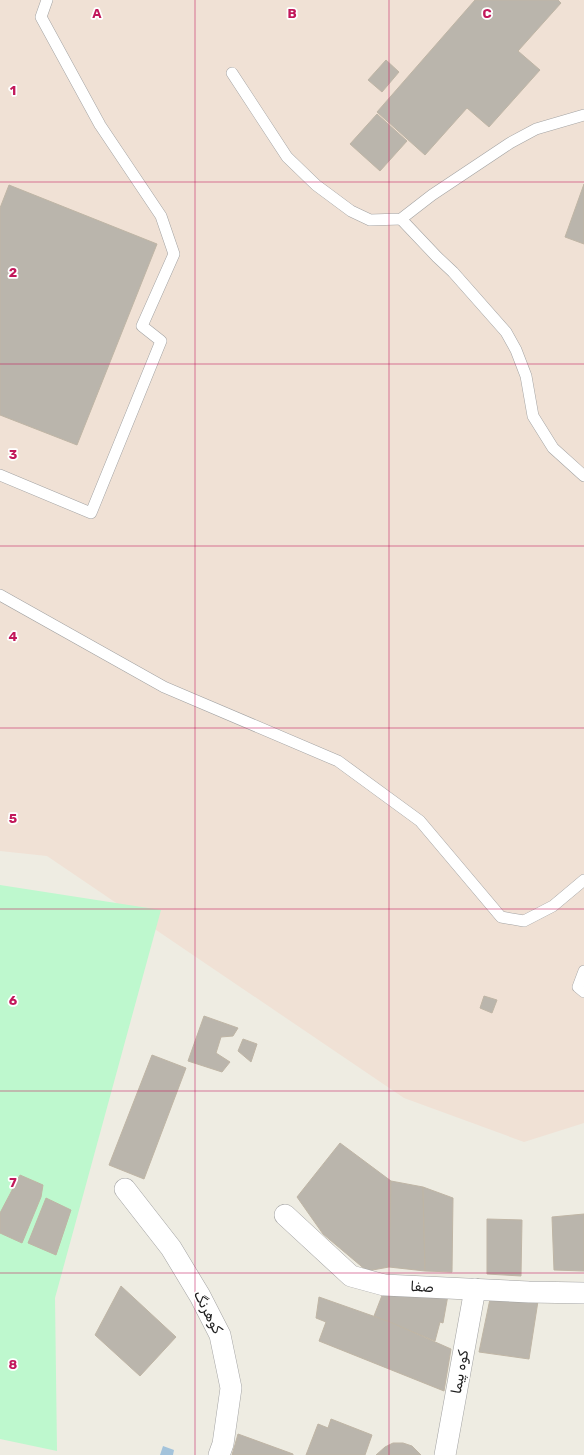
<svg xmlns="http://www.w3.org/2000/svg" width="584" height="1455" font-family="Rubik,'Noto Sans Arabic',sans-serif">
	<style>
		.military { fill: #f0e1d5 }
		.park { fill: #bef8ce }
		.water { fill: #a3c3db }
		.building { fill: #bab5ac; stroke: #bfb5a5 }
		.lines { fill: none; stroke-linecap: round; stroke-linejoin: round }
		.service-casing { stroke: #a3a3a3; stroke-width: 12 }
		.minor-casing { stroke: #a3a3a3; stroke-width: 22 }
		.service { stroke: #fff; stroke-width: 11 }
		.minor { stroke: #fff; stroke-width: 21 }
		.grid { fill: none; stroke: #c2185b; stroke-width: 1; stroke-opacity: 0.55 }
		.labels { text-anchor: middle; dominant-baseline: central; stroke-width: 3.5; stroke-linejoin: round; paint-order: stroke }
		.street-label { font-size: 14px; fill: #1c1c1c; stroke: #fff }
		.grid-label { font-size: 13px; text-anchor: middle; font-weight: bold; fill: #c2185b; stroke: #fff; stroke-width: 3.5; stroke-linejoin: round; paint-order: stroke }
	</style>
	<rect width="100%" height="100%" fill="#eeece2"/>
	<!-- military -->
	<path class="military" d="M0 0H584V1123L524 1142 404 1098 47 856 0 851Z"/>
	<!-- park -->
	<path class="park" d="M0 885 161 910 55 1298 57 1451 0 1439Z"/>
	<!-- water -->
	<path class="water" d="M163 1446 174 1450 173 1455H160Z"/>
	<!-- building -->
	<g class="building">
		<path d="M475 0H558L561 3 518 51 540 70 489 127 467 108 425 155 377 112Z"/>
		<path d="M386 60 399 72 382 92 368 80Z"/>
		<path d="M377 114 407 141 380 171 350 144Z"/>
		<path d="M584 184V244L565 237Z"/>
		<path d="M9 185 157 244 77 445 0 415V208Z"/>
		<path d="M484 996 497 1000 492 1013 480 1008Z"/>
		<path d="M204 1016 238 1028 233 1036 221 1037 216 1053 230 1062 222 1072 188 1061Z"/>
		<path d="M243 1039 257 1044 251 1062 238 1051Z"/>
		<path d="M152 1055 186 1068 144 1179 109 1165Z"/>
		<path d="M340 1143 391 1181 389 1267 367 1271 323 1234 297 1197Z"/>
		<path d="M20 1175 43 1185 41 1197 22 1243 0 1233V1213Z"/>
		<path d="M391 1181 423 1187 425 1271 389 1267Z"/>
		<path d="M423 1187 453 1198 452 1272 425 1271Z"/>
		<path d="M46 1198 71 1210 56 1255 28 1243Z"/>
		<path d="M584 1214V1271L554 1270 552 1217Z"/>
		<path d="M487 1219 522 1220 521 1276 487 1274Z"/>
		<path d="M121 1286 176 1337 140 1376 95 1335Z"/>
		<path d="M383 1293 448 1295 443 1323 440 1322 435 1341 374 1316Z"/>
		<path d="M319 1297 390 1322 451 1349 444 1391 319 1341 326 1322 316 1318Z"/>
		<path d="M490 1299 538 1301 529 1359 479 1352Z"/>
		<path d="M331 1419 372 1435 365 1455H306L318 1424 328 1428Z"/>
		<path d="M238 1434 293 1454V1455H232Z"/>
		<path d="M393 1443H403L412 1446 421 1455H376L385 1447Z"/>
	</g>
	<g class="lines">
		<defs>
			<g id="service">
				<path d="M232 73 287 157 316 185 351 211 370 220 401 219 432 195 510 143 536 129 584 115"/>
				<path d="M401 219 437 257 453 272 506 332 516 350 526 376 533 416 553 448 584 476"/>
				<path d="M0 475 91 513 161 341 142 326 174 254 161 216 100 125 41 17 47 0"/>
				<path d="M0 595 164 687 338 761 420 821 501 917 524 921 553 906 584 880"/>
				<path d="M584 971 578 987 584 992"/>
			</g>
			<g id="minor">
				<path d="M125 1189 171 1248 200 1296 220 1335 231 1388 223 1444 219 1455"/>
				<path d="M285 1215 351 1276 384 1285 529 1292 584 1293"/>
				<path d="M445 1455 475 1289"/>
			</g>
		</defs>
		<!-- service casing -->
		<use href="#service" class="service-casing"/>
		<!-- minor casing -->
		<use href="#minor" class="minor-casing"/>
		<!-- service -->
		<use href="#service" class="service"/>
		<!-- minor -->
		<use href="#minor" class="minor"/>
	</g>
	<!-- grid -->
	<path class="grid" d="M195 0V1455M389 0V1455M0 182H584M0 364H584M0 546H584M0 728H584M0 909H584M0 1091H584M0 1273H584"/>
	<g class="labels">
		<!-- street labels -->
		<g class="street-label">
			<text transform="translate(422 1287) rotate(3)">صفا</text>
			<text transform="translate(208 1312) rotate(63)">کوهرنگ</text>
			<text transform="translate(460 1372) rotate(-80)">کوه پیما</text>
		</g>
	</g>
	<g class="grid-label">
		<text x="97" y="18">A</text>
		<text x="292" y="18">B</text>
		<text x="487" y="18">C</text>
		<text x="13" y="95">1</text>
		<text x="13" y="277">2</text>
		<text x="13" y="459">3</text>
		<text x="13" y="641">4</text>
		<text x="13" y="823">5</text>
		<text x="13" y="1005">6</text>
		<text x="13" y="1187">7</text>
		<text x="13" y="1369">8</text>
	</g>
</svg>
